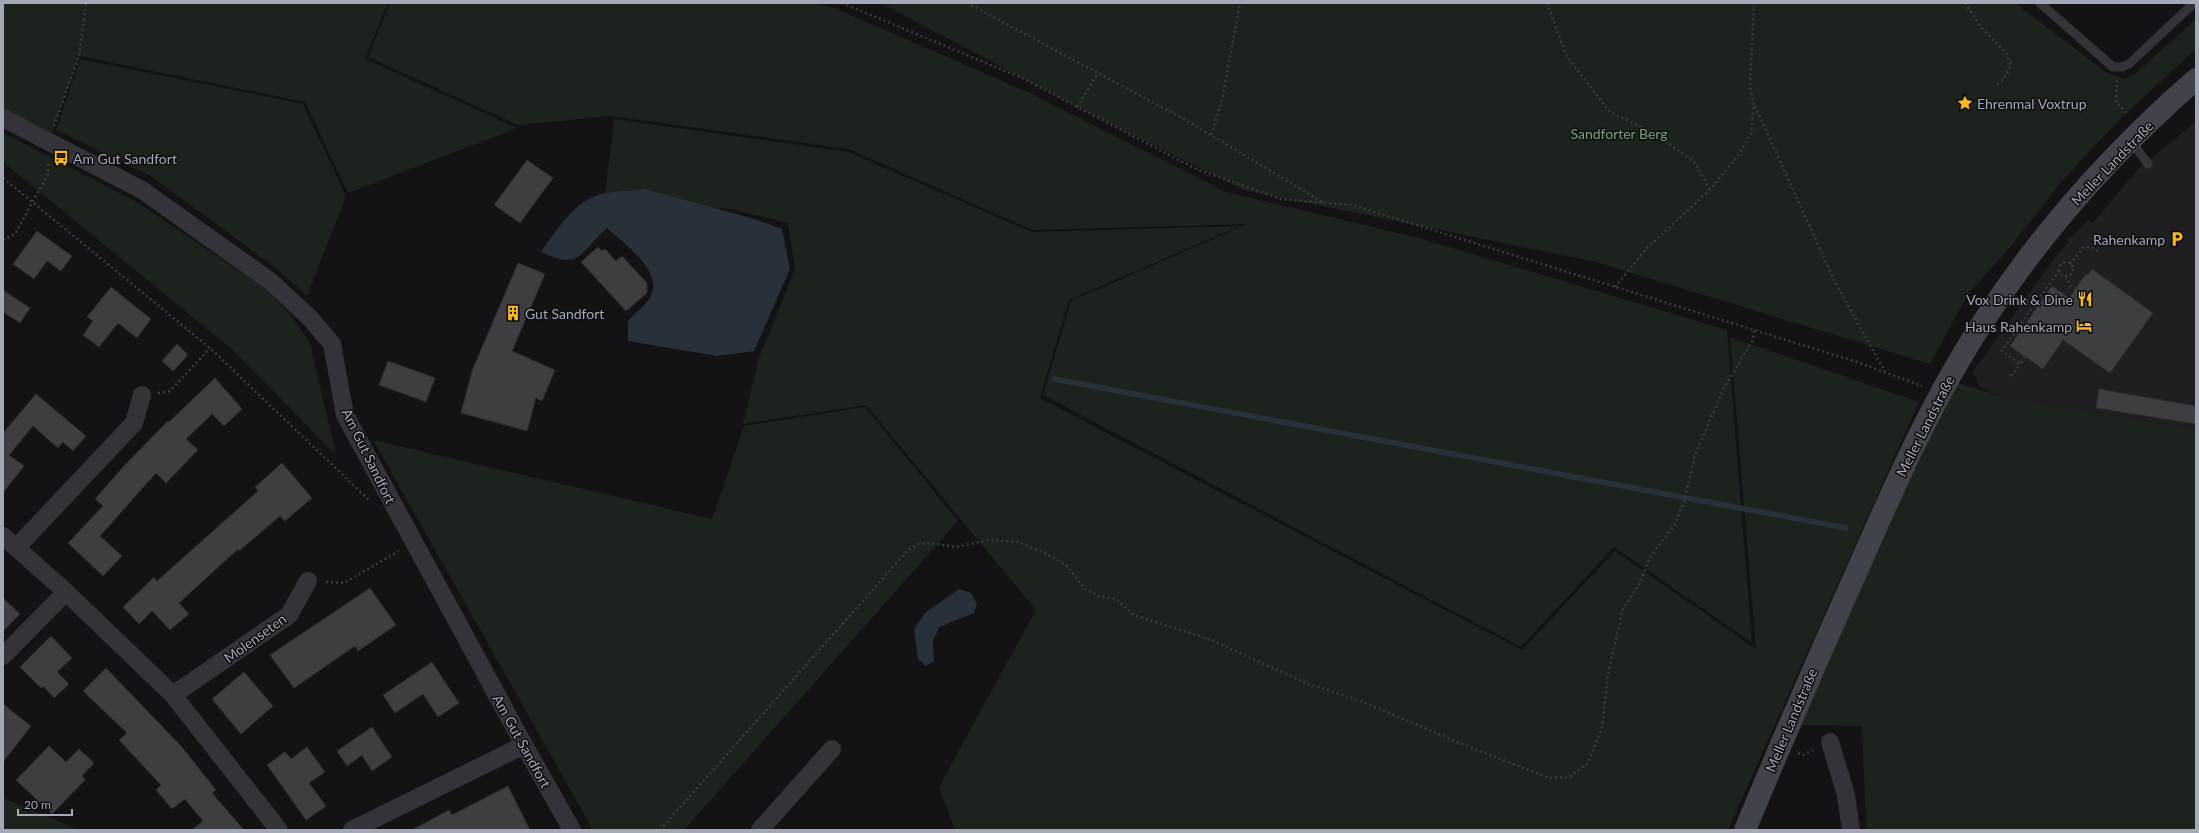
<svg xmlns="http://www.w3.org/2000/svg" width="2199" height="833" font-family="Lato,sans-serif">
	<style>
		.built { fill: #1f1f22 }
		.green { fill: #1b231c }
		.water { fill: #283139 }
		.lines { fill: none; stroke-linecap: round; stroke-linejoin: round }
		.stream { stroke: #283139; stroke-width: 5.5 }
		.building { fill: #3c3e42; stroke: #2d2d31 }
		.path { stroke: #393b41; stroke-width: 2.5; stroke-dasharray: 2 3; stroke-linecap: butt }
		.lane { stroke: #33343a; stroke-width: 9 }
		.street { stroke: #33343a; stroke-width: 18 }
		.secondary { stroke: #41434a; stroke-width: 22 }
		.labels { text-anchor: middle; dominant-baseline: central; stroke-width: 3; stroke-linejoin: round; paint-order: stroke }
		.poi-label { font-size: 14px; fill: #a3a9b6; stroke: #0e0e10; text-anchor: start }
		.park-label { font-size: 14px; fill: #79a37c; stroke: #0e0e10 }
		.street-label { font-size: 14px; fill: #a3a9b6; stroke: #0e0e10 }
	</style>
	<rect width="100%" height="100%" fill="#131315"/>
	<!-- built -->
	<path class="built" d="M2194 123 2196 127V429L2004 397 1980 388 1973 372 2057 254 2069 242 2067 240 2088 220 2093 223 2138 169Z"/>
	<!-- green -->
	<g class="green">
		<path d="M3 3H388L365 59 517 128 348 193 305 102 79 56 49 142 3 118Z"/>
		<path d="M390 3H816L834 8 1028 92 1226 192 1419 238 1727 330 1752 643 1614 547 1521 647 1043 395 1071 301 1247 224 1032 230 849 149 612 116 518 125 368 57Z"/>
		<path d="M881 3H2015L2106 72 2124 79 2136 73 2196 19V49L2122 117 2063 180 2012 245 1969 293 1930 364 1596 262 1244 190 1077 107Z"/>
		<path d="M80 59 303 104 346 196 307 296 277 269 151 176 56 130Z"/>
		<path d="M614 119 848 152 1032 232 1240 226 1069 300 1040 398 1522 650 1615 551 1756 649 1730 337 1919 402 1728 830H955L939 787 1036 610 866 405 743 424 758 361 795 269 788 223 732 209 604 203Z"/>
		<path d="M3 133 137 202 263 287 291 315 310 343 336 455 234 351 3 162Z"/>
		<path d="M1947 380 2004 397 2196 429V830H1869L1866 827 1862 726 1788 725Z"/>
		<path d="M865 407 958 521 684 830H593L373 440 712 519 744 426Z"/>
		<path d="M3 798 79 830H3Z"/>
	</g>
	<!-- water -->
	<g class="water">
		<path d="M645 189 754 219 782 229 790 269 754 351 717 356 628 341V321C634 314 644 307 649 299 667 273 623 243 607 228 580 252 581 271 541 252 556 231 573 202 601 194 614 191 631 191 645 189Z"/>
		<path d="M959 589 971 593 977 604 974 613 939 627 933 641 934 661 926 666 918 659 914 629 925 613Z"/>
	</g>
	<g class="lines">
		<!-- stream -->
		<path class="stream" d="M1054 379 1846 528"/>
	</g>
	<!-- building -->
	<g class="building">
		<path d="M527 160 553 178 520 223 494 205Z"/>
		<path d="M37 231 72 256 61 271 47 261 34 279 13 264Z"/>
		<path d="M598 247 602 251 605 249 616 261 622 256 647 283V293L626 311 581 262Z"/>
		<path d="M518 263 545 274 512 351 555 370 542 401 536 398 527 431 461 413 472 371Z"/>
		<path d="M2092 269 2153 313 2110 373 2063 340 2043 369 2010 346 2052 286 2069 298 2086 274 2088 275Z"/>
		<path d="M111 287 151 319 137 338 118 323 99 347 83 335 93 321 87 317Z"/>
		<path d="M3 290 30 308 20 323 3 312Z"/>
		<path d="M177 344 188 355 173 371 162 361Z"/>
		<path d="M388 361 435 378 426 402 379 385Z"/>
		<path d="M215 378 242 409 224 426 212 414 186 439 198 450 166 483 156 473 100 536 122 556 103 576 68 543 103 506 95 499 123 467 168 421 169 422Z"/>
		<path d="M2099 389 2196 406V424L2096 408Z"/>
		<path d="M36 394 86 436 73 451 63 442 58 448 33 426 9 455 24 466 3 493V433Z"/>
		<path d="M282 463 312 498 285 521 280 516 239 551 238 549 179 603 189 614 170 630 152 611 139 624 123 607 154 577 157 581 258 491 255 487Z"/>
		<path d="M370 588 396 625 358 651 355 646 294 688 270 655Z"/>
		<path d="M3 598 20 614 3 631Z"/>
		<path d="M51 636 72 658 57 672 69 684 54 698 43 686 41 688 20 667Z"/>
		<path d="M432 662 459 703 438 717 423 694 395 713 383 695Z"/>
		<path d="M106 668 182 747 216 790 212 793 244 830H192L203 821 185 799 172 809 156 790 161 785 119 740 127 733 83 691Z"/>
		<path d="M244 672 273 706 241 734 212 699Z"/>
		<path d="M3 704 31 726 3 762Z"/>
		<path d="M372 727 392 757 372 771 362 755 347 766 337 751Z"/>
		<path d="M49 746 66 762 79 749 94 763 82 776 85 780 52 814 16 780Z"/>
		<path d="M307 747 325 772 309 783 326 806 306 820 267 765 285 752 291 759Z"/>
		<path d="M508 786 530 830H412L449 810 452 815Z"/>
	</g>
	<g class="lines">
		<!-- path -->
		<g class="path">
			<path d="M842 3 1022 78 1196 169 1281 199 1352 205 1857 362 1922 386"/>
			<path d="M967 3 1184 119 1324 203"/>
			<path d="M1547 3 1566 55 1609 111 1658 136 1695 163 1710 190"/>
			<path d="M1965 3 1981 27 2006 53 2011 65 2004 79 1995 86"/>
			<path d="M2117 80 2116 102 2129 115"/>
			<path d="M1755 106 1834 280 1885 372"/>
			<path d="M1077 107 1098 73"/>
			<path d="M54 126 79 56 86 3"/>
			<path d="M1211 135 1222 100 1240 3"/>
			<path d="M3 178 210 348 370 501"/>
			<path d="M3 240 15 234 48 174V162"/>
			<circle cx="2066" cy="269" r="7"/>
			<path d="M2070 264 2084 247H2092L2098 251"/>
			<path d="M2066 276 2071 286 2075 289"/>
			<path d="M1615 287 1648 247 1710 190 1740 153 1751 133 1754 105 1750 88 1754 3"/>
			<path d="M2022 297 2034 305 2059 271"/>
			<path d="M2025 357 2020 364 2002 351 2034 305"/>
			<path d="M2011 376 2020 364"/>
			<path d="M158 393 170 391 210 348"/>
			<path d="M326 582 344 583 399 551"/>
			<path d="M1798 753 1803 755 1813 750"/>
			<path d="M660 830 908 550 919 544 931 543 955 547 991 540 1018 542 1047 554 1067 566 1085 589 1098 596 1116 599 1134 615 1211 640 1306 683 1358 700 1467 746 1549 778 1569 777 1588 763 1602 727 1608 674 1623 609 1640 583 1649 559 1675 524 1684 502 1695 455 1724 388 1753 340 1754 330"/>
		</g>
		<!-- lane -->
		<g class="lane">
			<path d="M2040 3 2113 67H2122L2129 64 2194 3"/>
			<path d="M2131 141 2148 164"/>
		</g>
		<!-- street -->
		<g class="street">
			<path d="M3 118 142 190 270 281 310 318 332 344 345 415 524 745 572 830"/>
			<path d="M3 536 66 592 173 695 279 830"/>
			<path d="M17 547 134 423 142 395"/>
			<path d="M3 656 66 592"/>
			<path d="M173 695 289 615 308 581"/>
			<path d="M1830 742 1846 795 1851 830"/>
			<path d="M352 830 524 745"/>
			<path d="M760 830 832 749"/>
		</g>
		<!-- secondary -->
		<path class="secondary" d="M1745 830C1782 741 1820 653 1860 564 1897 480 1934 396 1985 319 2043 230 2116 149 2196 79"/>
	</g>
	<!-- icons -->
	<defs>
		<symbol id="sight-bare" viewBox="-9 -9 18 18"><path d="M0-6L1.8-2.2L6-1.7L2.9 1.2L3.7 5.4L0 3.3L-3.7 5.4L-2.9 1.2L-6-1.7L-1.8-2.2Z" fill="#feb921" stroke="#0e0e10" stroke-width="2.5" paint-order="stroke"/></symbol>
		<symbol id="bus-bare" viewBox="-9 -9 18 18"><path d="M-5-6H5V4H4V6H2V4H-2V6H-4V4H-5ZM-3.5-4V0h7V-4ZM-3.5 1.2v1.5H-2V1.2ZM2 1.2v1.5H3.5V1.2Z" fill="#feb921" stroke="#0e0e10" stroke-width="2.5" paint-order="stroke"/></symbol>
		<symbol id="parking-bare" viewBox="-9 -9 18 18"><path d="M-3.5-5.5H1a3.5 3.5 0 0 1 0 7H-1V5.5H-3.5ZM-1-3.4V-.6H.8a1.4 1.4 0 0 0 0-2.8Z" fill="#feb921" stroke="#0e0e10" stroke-width="2.5" paint-order="stroke"/></symbol>
		<symbol id="restaurant-bare" viewBox="-9 -9 18 18"><path d="M-5-6h1v4h1v-4h1v4h1v-4h1v5L-1.5 .5V6h-2V.5L-5-1ZM5-6V6H3V1.5H1.5Q1.5-4 5-6Z" fill="#feb921" stroke="#0e0e10" stroke-width="2.5" paint-order="stroke"/></symbol>
		<symbol id="building-bare" viewBox="-9 -9 18 18"><path d="M-4-6H4V6H1V3H-1V6H-4ZM-2.5-4.3h1.7v1.8h-1.7ZM.8-4.3h1.7v1.8H.8ZM-2.5-1h1.7V.8h-1.7ZM.8-1h1.7V.8H.8Z" fill="#feb921" stroke="#0e0e10" stroke-width="2.5" paint-order="stroke"/></symbol>
		<symbol id="hotel-bare" viewBox="-9 -9 18 18"><path d="M-6-4.5h1.5V1H6V5H4.5V3h-9V5H-6ZM-4 0a1.8 1.8 0 1 1 3.6 0ZM.5 0V-2.5h3Q6-2.5 6 0Z" fill="#feb921" stroke="#0e0e10" stroke-width="2.5" paint-order="stroke"/></symbol>
	</defs>
	<g fill-rule="evenodd">
		<use href="#sight-bare" x="1954" y="92" width="22" height="22"/>
		<use href="#bus-bare" x="50" y="147" width="22" height="22"/>
		<use href="#parking-bare" x="2166" y="228" width="22" height="22"/>
		<use href="#restaurant-bare" x="2074" y="288" width="22" height="22"/>
		<use href="#building-bare" x="502" y="302" width="22" height="22"/>
		<use href="#hotel-bare" x="2073" y="315" width="22" height="22"/>
	</g>
	<g class="labels">
		<!-- poi labels -->
		<g class="poi-label">
			<text x="1977" y="103">Ehrenmal Voxtrup</text>
			<text x="73" y="158">Am Gut Sandfort</text>
			<text x="2165" y="239" text-anchor="end">Rahenkamp</text>
			<text x="2073" y="299" text-anchor="end">Vox Drink &amp; Dine</text>
			<text x="525" y="313">Gut Sandfort</text>
			<text x="2072" y="326" text-anchor="end">Haus Rahenkamp</text>
		</g>
		<!-- park labels -->
		<g class="park-label">
			<text x="1619" y="133">Sandforter Berg</text>
		</g>
		<!-- street labels -->
		<g class="street-label">
			<text transform="translate(2112 163) rotate(-46)">Meller Landstraße</text>
			<text transform="translate(1925 426) rotate(-63)">Meller Landstraße</text>
			<text transform="translate(369 456) rotate(64)">Am Gut Sandfort</text>
			<text transform="translate(255 638) rotate(-36)">Molenseten</text>
			<text transform="translate(1791 720) rotate(-67)">Meller Landstraße</text>
			<text transform="translate(522 741) rotate(61)">Am Gut Sandfort</text>
		</g>
	</g>
	<!-- border -->
	<rect width="2199" height="833" fill="none" stroke="#a3a9b6" stroke-width="8"/>
	<!-- scale -->
	<path d="M18 809v6h54v-6" fill="none" stroke="#a3a9b6" stroke-width="2"/>
	<text x="24" y="809" font-size="12" fill="#a3a9b6" stroke="#0e0e10" stroke-width="3" paint-order="stroke">20 m</text>
</svg>
